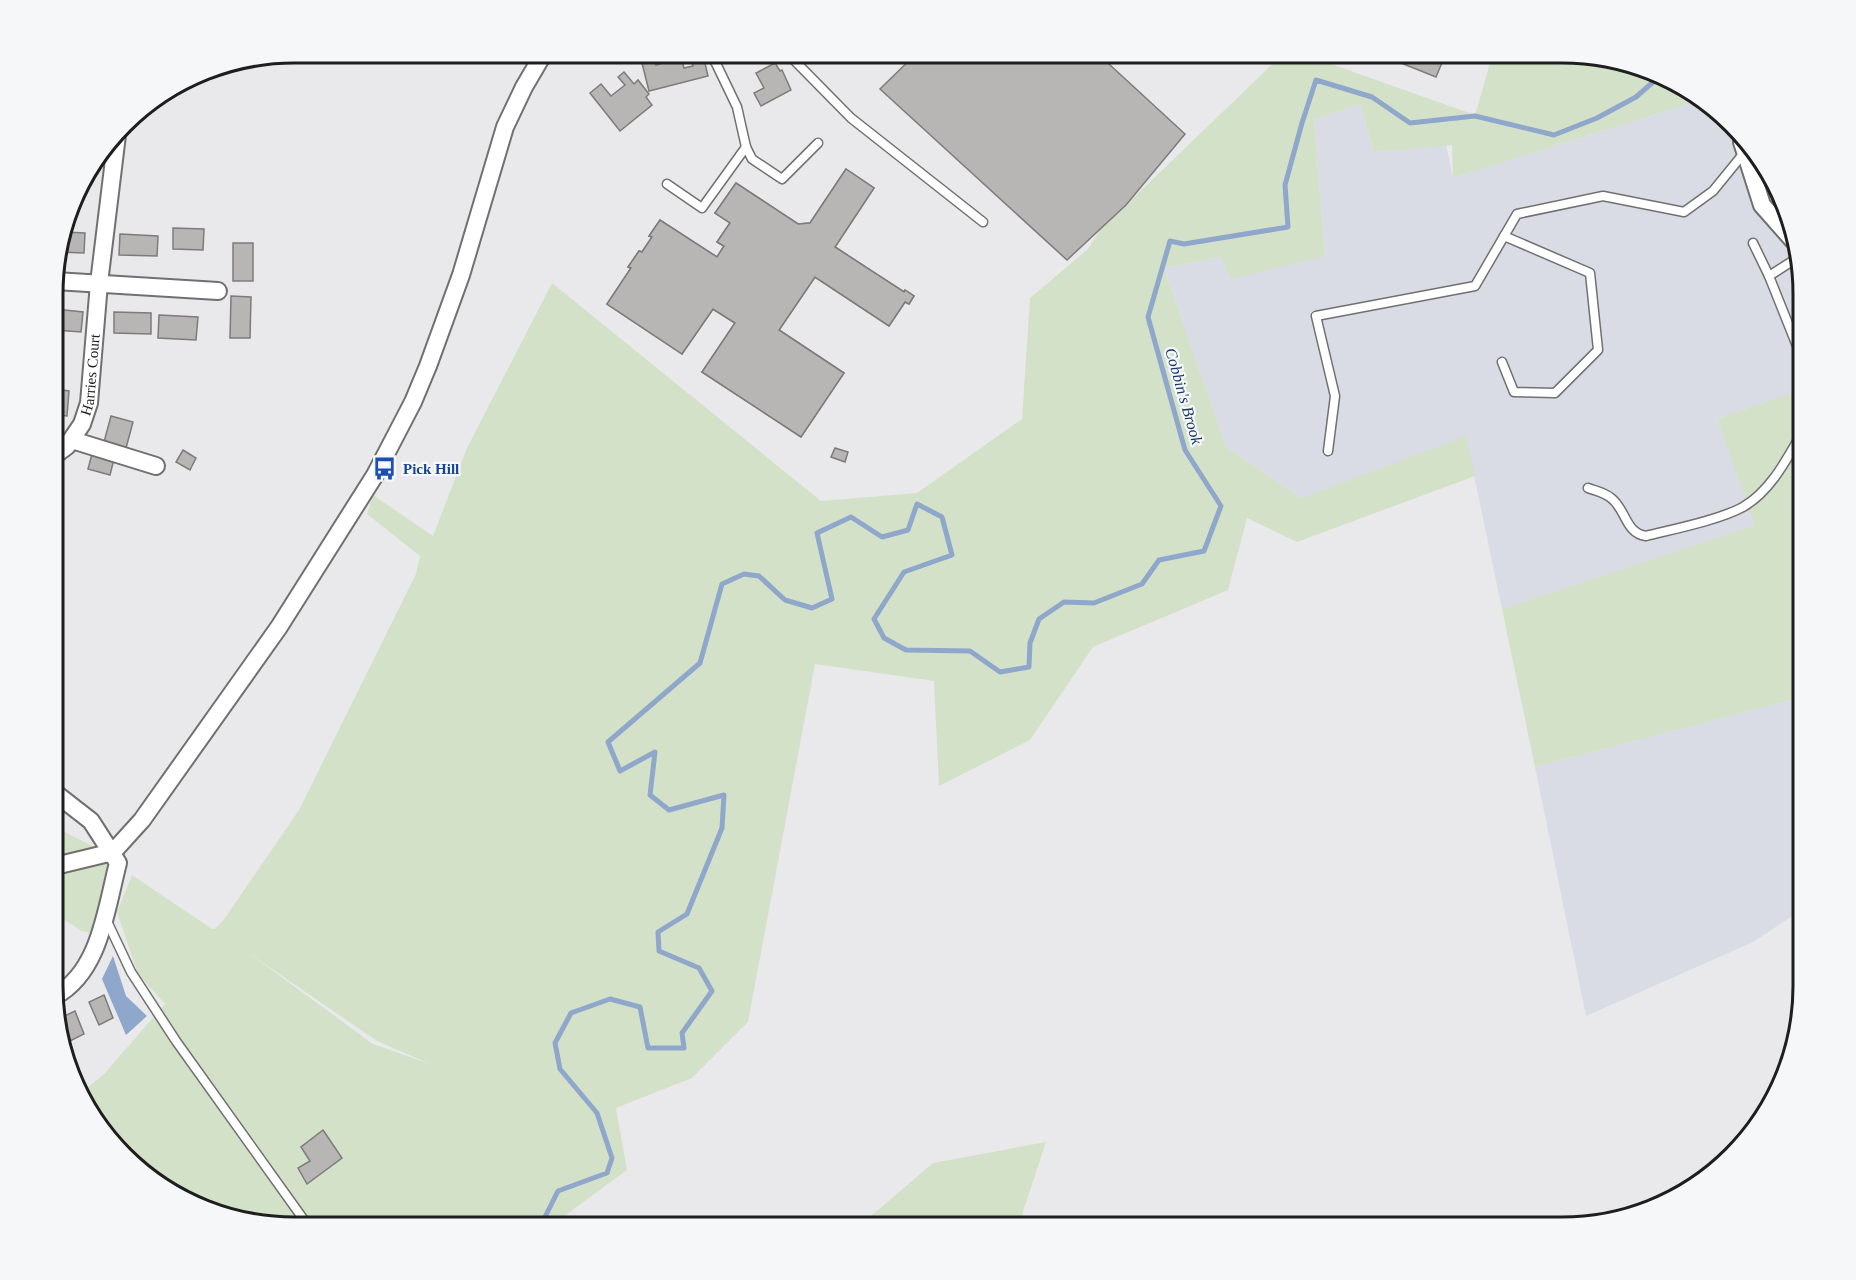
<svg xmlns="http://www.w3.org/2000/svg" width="1856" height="1280" font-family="Georgia,serif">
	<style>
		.built { fill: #d9dce4 }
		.green { fill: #d4e1c9; fill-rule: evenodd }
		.water { fill: #8ea7ca }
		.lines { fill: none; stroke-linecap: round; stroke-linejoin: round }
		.stream { stroke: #8ea7ca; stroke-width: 5 }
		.building { fill: #b7b6b5; stroke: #7d7c7b; stroke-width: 1.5; fill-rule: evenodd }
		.lane-casing { stroke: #707071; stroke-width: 11 }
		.street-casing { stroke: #707071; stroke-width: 20 }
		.lane { stroke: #fff; stroke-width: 8 }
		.street { stroke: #fff; stroke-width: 16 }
		.labels { text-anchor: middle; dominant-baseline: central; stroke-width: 4.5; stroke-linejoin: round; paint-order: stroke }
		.street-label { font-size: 15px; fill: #1e1e1f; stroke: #f6f7f8 }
		.transit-label { font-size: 15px; font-weight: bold; fill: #164399; stroke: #f6f7f8; text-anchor: start }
		.water-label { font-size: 16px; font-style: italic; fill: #153865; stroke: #f6f7f8 }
		.rim { fill: none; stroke: #1e1e1f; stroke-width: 3 }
	</style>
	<rect width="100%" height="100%" fill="#e9e9eb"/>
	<!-- built -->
	<g class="built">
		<path d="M1704 99 1709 102 1768 174 1774 200 1786 215 1803 278V389L1717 419 1756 525 1502 609 1466 437 1301 498 1226 447 1164 268 1220 257 1325 256 1314 120 1360 104 1374 152 1446 144 1453 178Z"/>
		<path d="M1803 697V909L1753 942 1586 1016 1535 767Z"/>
	</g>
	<!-- green -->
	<g class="green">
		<path d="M1284 53H1300L1475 115 1493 53H1578L1640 65 1704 99 1453 178 1452 145 1374 152 1360 104 1314 120 1325 256 1231 279 1220 257 1164 268 1226 447 1301 498 1466 436 1475 476 1297 542 1247 518 1228 590 1093 647 1030 740 939 786 934 681 815 664 748 1022 692 1078 616 1108 627 1170 563 1217 571 1227H278L216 1215 147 1178 85 1107 80 1094 104 1074 165 1004 138 974 117 912 132 875 212 929H215L225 918 299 810 416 574 420 556 367 514 373 495 433 536 467 448 552 283 821 501 917 493 1022 419 1030 298 1088 249 1101 229ZM250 954 377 1041 430 1064 373 1044Z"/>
		<path d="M1803 389V697L1535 767 1502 609 1755 525 1717 419Z"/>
		<path d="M61 830 96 848 118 863 100 935 82 931 55 914V833Z"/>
		<path d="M1046 1142 1018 1227H858L933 1163Z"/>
	</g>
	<!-- water -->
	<path class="water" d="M113 956 126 996 147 1016 126 1035 102 979Z"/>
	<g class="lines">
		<!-- stream -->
		<path class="stream" d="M543 1227 544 1219 558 1191 607 1173 612 1158 597 1113 560 1069 555 1043 571 1013 610 999 640 1007 648 1048H684L682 1033 712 991 699 968 659 951 658 932 687 914 722 828 724 795 669 810 650 795 655 752 620 771 608 742 700 663 722 584 744 574 759 576 785 600 812 608 832 599 817 533 851 517 882 537 908 530 917 504 942 517 952 555 904 572 874 619 884 638 906 650 970 651 1000 672 1029 667 1030 643 1039 619 1064 602 1094 603 1142 584 1159 560 1204 551 1221 506 1185 450 1148 317 1170 241 1184 244 1288 227 1285 185 1302 123 1316 80 1372 97 1410 123 1475 116 1554 135 1597 118 1636 97 1660 76"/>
	</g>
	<!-- building -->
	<g class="building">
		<path d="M653 53 656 65 671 61 669 53H680L684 68 693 66 691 58 703 55 708 76 649 91 640 55Z"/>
		<path d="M917 53H1097L1185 134 1126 205 1067 260 880 89Z"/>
		<path d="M1376 53H1446L1436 77Z"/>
		<path d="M775 63 780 71 782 70 791 90 761 106 754 93 764 88 756 73Z"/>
		<path d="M624 72 634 84 638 80 649 94 646 97 652 105 620 131 590 93 601 84 611 96 625 85 618 77Z"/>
		<path d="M846 169 874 188 835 247 904 292 905 290 914 296 909 304 905 302 889 326 815 277 779 330 844 373 801 437 702 372 735 323 713 309 682 354 607 304 631 268 628 267 639 251 642 252 652 237 649 236 660 220 717 257 724 246 717 242 730 223 715 213 736 183 798 224 810 223ZM749 251 755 254 748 264 767 277 773 267 779 271 752 311 722 290ZM657 268 697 294 682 317 642 291ZM770 347 811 373 792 403 750 377Z"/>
		<path d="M846 169 874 188 835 247 904 292 905 290 914 296 909 304 905 302 889 326 815 277 779 330 844 373 801 437 702 372 735 323 713 309 682 354 607 304 631 268 628 267 639 251 642 252 652 237 649 236 660 220 717 257 724 246 717 242 730 223 715 213 736 183 798 224 810 223Z"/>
		<path d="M173 228 204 229 203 250 173 249Z"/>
		<path d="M64 232 85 233 84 253 58 252Z"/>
		<path d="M120 234 158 236 157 256 119 255Z"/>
		<rect x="233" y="243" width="20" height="38"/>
		<path d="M231 296 251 297 250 338H230Z"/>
		<path d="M55 309 83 312 81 332 55 330Z"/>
		<path d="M114 312 151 313V334L114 333Z"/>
		<path d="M159 315 198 317 196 340 158 338Z"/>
		<path d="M55 389 69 391 67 416 55 415Z"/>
		<path d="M111 416 133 422 126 448 104 442Z"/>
		<path d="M835 448 848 452 845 462 831 457Z"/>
		<path d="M183 450 196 458 190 470 176 462Z"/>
		<path d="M92 454 114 459 110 475 88 469Z"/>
		<path d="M104 995 113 1018 99 1025 89 1002Z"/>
		<path d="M75 1011 84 1034 70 1041 60 1018Z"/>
		<path d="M56 1021H58L67 1043 64 1045Z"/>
		<path d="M323 1130 342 1158 307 1184 298 1168 310 1161 301 1147Z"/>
	</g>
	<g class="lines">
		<defs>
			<g id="lane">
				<path d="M711 53 737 107 746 147 752 159 782 179 818 143"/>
				<path d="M787 53 851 118 983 222"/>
				<path d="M667 184 702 208 746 147"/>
				<path d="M1753 243 1769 276"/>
				<path d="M1797 258 1769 276 1799 351"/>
				<path d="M1502 362 1514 392 1555 393 1598 350 1590 273 1504 236"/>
				<path d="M1328 451 1335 396 1316 316 1475 286 1517 214 1603 196 1684 212 1713 191 1744 153"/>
				<path d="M1588 488C1596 491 1604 492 1611 498 1626 509 1625 533 1646 536 1674 529 1719 520 1743 507 1771 491 1788 457 1803 431"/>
				<path d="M106 919 131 972 176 1041 309 1227"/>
			</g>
			<g id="street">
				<path d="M1742 142 1762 205 1793 240"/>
				<path d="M55 281 218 291"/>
				<path d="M72 440 156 466"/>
				<path id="s1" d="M55 455 67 446 82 424 89 403 99 283 117 135"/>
				<path d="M55 793 91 821 118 863C106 909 100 972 55 996"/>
				<path d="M55 866 113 852 142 820 279 627 375 475 413 402 428 366 461 275 505 127 524 87 541 58 547 53"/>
			</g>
		</defs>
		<!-- lane casing -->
		<use href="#lane" class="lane-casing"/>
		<!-- street casing -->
		<use href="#street" class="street-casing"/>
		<!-- lane -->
		<use href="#lane" class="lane"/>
		<!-- street -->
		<use href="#street" class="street"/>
	</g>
	<!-- icons -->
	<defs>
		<symbol id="bus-bare" viewBox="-9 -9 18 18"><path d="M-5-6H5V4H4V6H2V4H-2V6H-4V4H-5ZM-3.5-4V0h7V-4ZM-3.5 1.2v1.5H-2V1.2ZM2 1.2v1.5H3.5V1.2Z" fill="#1a4fb4" stroke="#f6f7f8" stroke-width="2.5" paint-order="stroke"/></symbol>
	</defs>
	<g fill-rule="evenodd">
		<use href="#bus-bare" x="368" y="452" width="33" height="33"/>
	</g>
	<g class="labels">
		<!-- street labels -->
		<g class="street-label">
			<text stroke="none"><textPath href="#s1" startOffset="92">Harries Court</textPath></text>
		</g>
		<!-- transit labels -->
		<g class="transit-label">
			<text x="403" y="469">Pick Hill</text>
		</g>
		<!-- water labels -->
		<g class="water-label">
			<text transform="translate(1184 396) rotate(74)">Cobbin's Brook</text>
		</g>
	</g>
	<!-- crop -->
	<path d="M0 0H1856V1280H0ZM294 63H1562A231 231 0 0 1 1793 294V986A231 231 0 0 1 1562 1217H294A231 231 0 0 1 63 986V294A231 231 0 0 1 294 63Z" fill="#f6f7f8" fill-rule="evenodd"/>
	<path class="rim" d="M294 63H1562A231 231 0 0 1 1793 294V986A231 231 0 0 1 1562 1217H294A231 231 0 0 1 63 986V294A231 231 0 0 1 294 63Z"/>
</svg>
